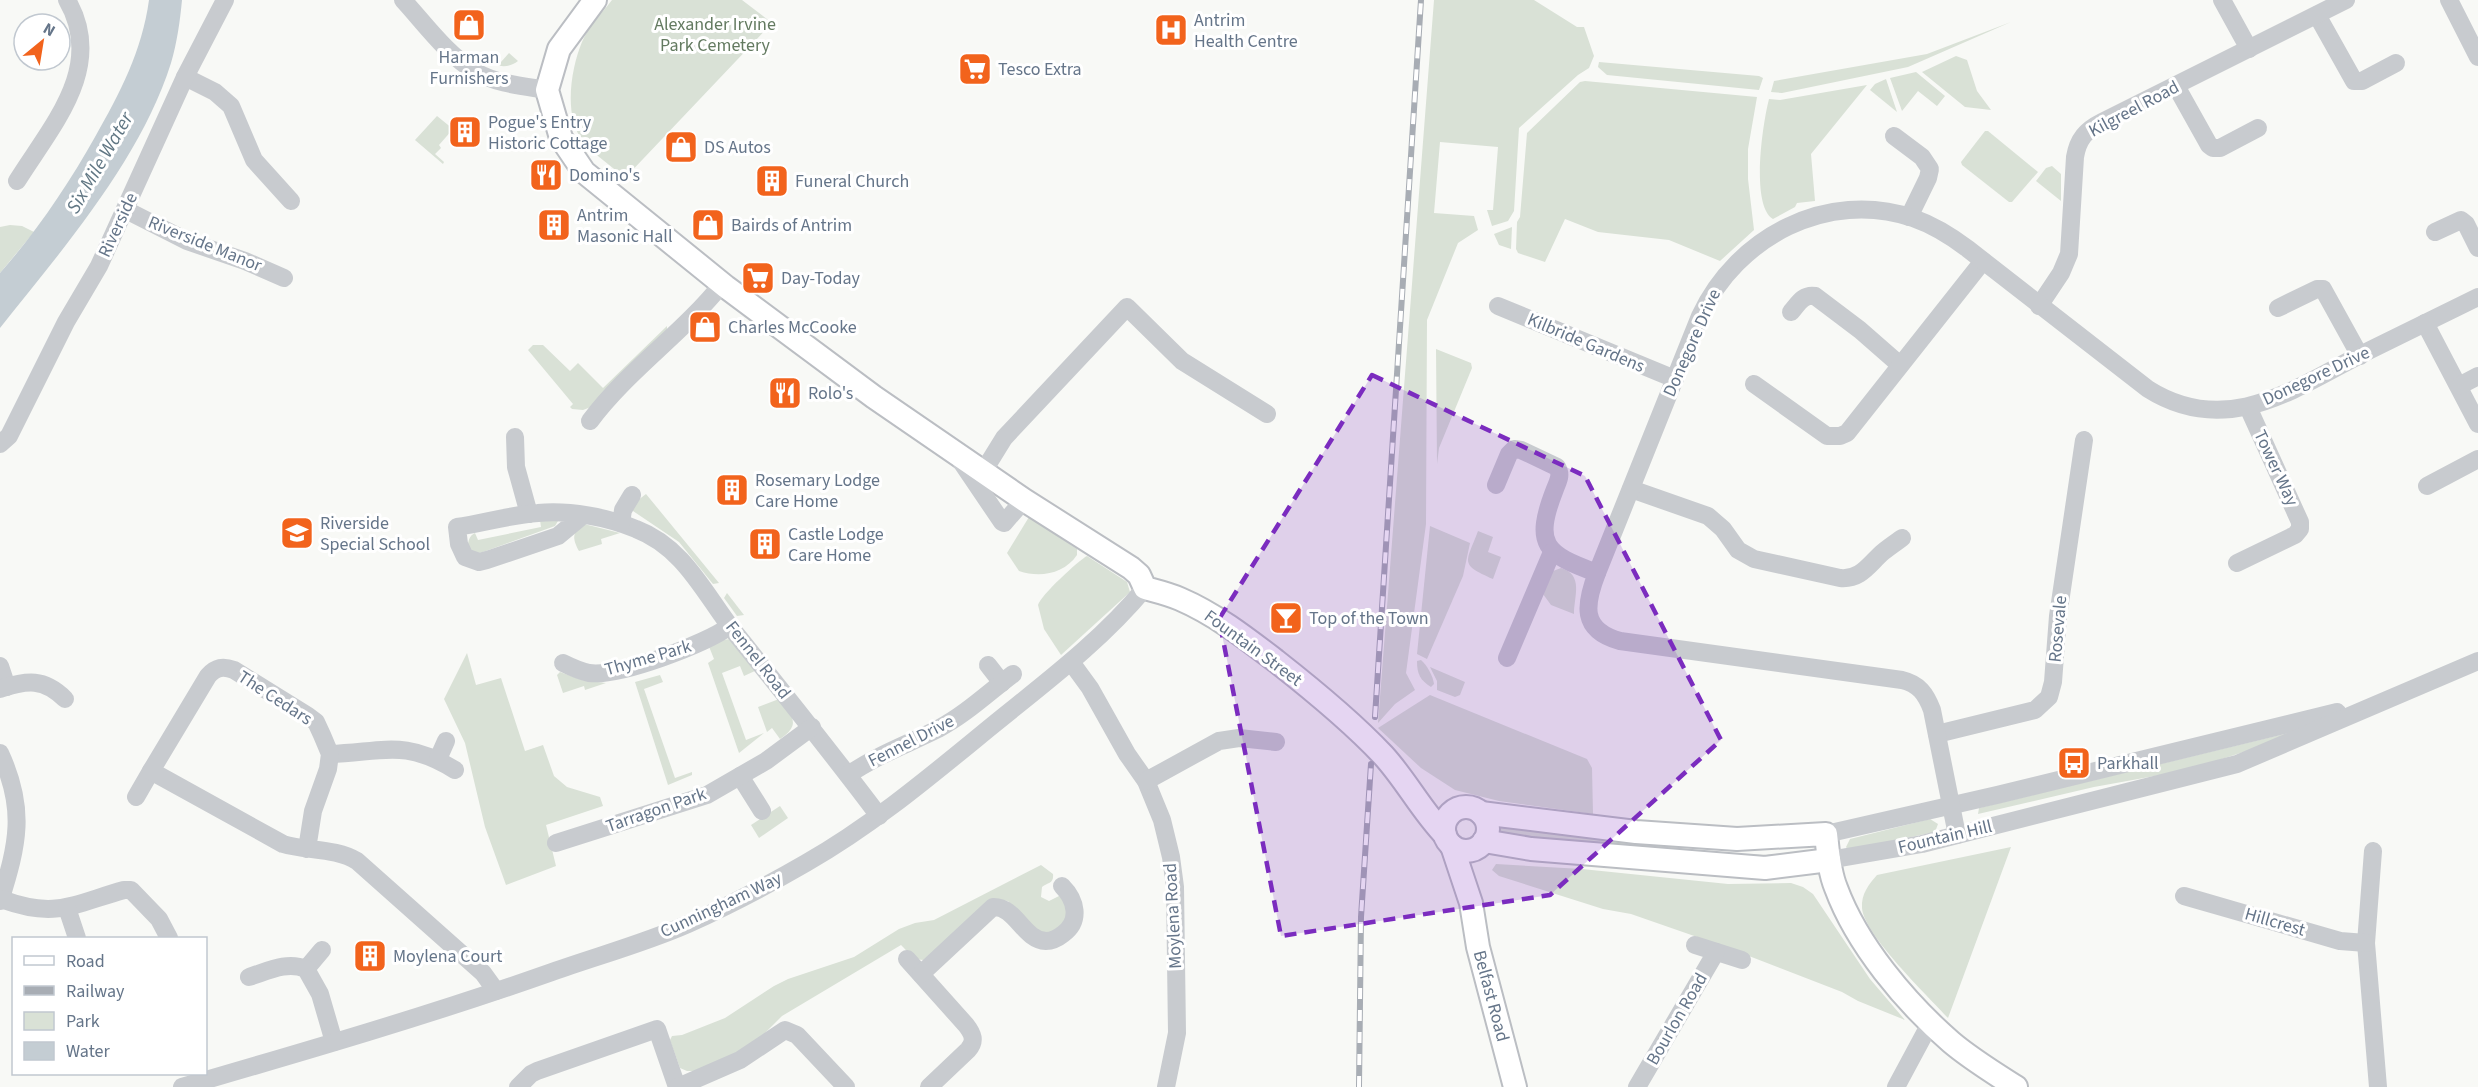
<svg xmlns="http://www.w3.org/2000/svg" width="2478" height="1087" font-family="'Source Sans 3',sans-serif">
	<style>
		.green { fill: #d9e1d6 }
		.water { fill: #c4cdd3 }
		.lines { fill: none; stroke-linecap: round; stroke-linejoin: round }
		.major-casing { stroke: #bbbec3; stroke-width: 26 }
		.minor { stroke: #c8cbcf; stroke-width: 18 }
		.major { stroke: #fff; stroke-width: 22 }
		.rail-casing { stroke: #a8adb4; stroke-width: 6 }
		.rail { stroke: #fff; stroke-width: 4; stroke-dasharray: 11; stroke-linecap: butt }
		.marked { fill: #7b2cbf; fill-opacity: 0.2; stroke: #7b2cbf; stroke-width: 4.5; stroke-dasharray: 12 8; stroke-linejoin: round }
		.labels { text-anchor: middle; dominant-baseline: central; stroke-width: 6; stroke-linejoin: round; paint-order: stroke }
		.poi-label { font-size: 18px; fill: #657589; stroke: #fff; text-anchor: start }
		.park-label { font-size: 18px; fill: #637a60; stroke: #fff }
		.street-label { font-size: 18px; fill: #657589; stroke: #fff }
		.water-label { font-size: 20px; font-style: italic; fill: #617784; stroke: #fff }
	</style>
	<rect width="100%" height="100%" fill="#f8f9f6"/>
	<!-- green -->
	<g class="green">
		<path d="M612 0H742L772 23 625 178C612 166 594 155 583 141 563 117 571 68 582 42 588 27 602 13 612 0Z"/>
		<path d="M1434 0H1534L1577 27H1584L1594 56 1589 68 1578 75 1519 128 1514 211 1508 221 1492 226 1487 210H1493L1498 147 1440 142 1434 213 1474 216 1478 230 1458 243 1427 320 1426 524 1406 673 1415 690 1395 704 1378 723Z"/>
		<path d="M2011 22 1908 67 1782 93 1771 92 1774 81 1927 54Z"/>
		<path d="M509 53 518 61C508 69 496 67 487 60L492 54 501 62Z"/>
		<path d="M1956 56 1967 60 1977 91 1991 110 1965 107 1922 72Z"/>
		<path d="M1599 62 1759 76 1763 78 1759 90 1607 75 1598 67Z"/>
		<path d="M1916 72 1945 96 1937 106 1918 91 1902 111 1890 78Z"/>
		<path d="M1886 79 1897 112 1870 90 1875 84Z"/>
		<path d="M1585 81 1757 97 1748 149V179L1754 230 1720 261 1669 240 1598 232 1565 219 1545 262 1518 253 1516 249 1517 222 1520 217 1527 133 1580 82Z"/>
		<path d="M1867 85 1811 154 1815 201 1797 203 1795 207 1773 219C1750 205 1763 122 1769 99L1780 100Z"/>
		<path d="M437 116 453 129 439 145 441 148 435 154 444 162 443 164 415 140Z"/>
		<path d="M1985 131H1988L2038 172 2012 202H2009L1962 165 1961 162Z"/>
		<path d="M2052 166 2061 174V201L2036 181 2046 168Z"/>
		<path d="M10 225 22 226 34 232 0 273V227Z"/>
		<path d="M1512 227 1511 249 1499 245 1494 234Z"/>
		<path d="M667 326V331L591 407 583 410 572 409 570 407 573 404 528 350 533 345H543L570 371 578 363 603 388Z"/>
		<path d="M1436 349 1471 363 1472 368 1439 448 1437 464Z"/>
		<path d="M646 494 719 583 713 584 679 542 633 511V504Z"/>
		<path d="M1029 517 1077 549V555C1064 574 1040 578 1019 571L1007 553Z"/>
		<path d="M540 520 558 521 555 526 483 552 474 554 468 547C468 541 469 536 475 533L478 540 541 527Z"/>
		<path d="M584 524 620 533 601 539 602 544 579 551C572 538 572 532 584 524Z"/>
		<path d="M1430 526 1470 543 1463 576 1427 659 1417 654Z"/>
		<path d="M1478 531 1493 537 1488 552 1501 557 1493 579C1459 564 1466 563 1478 531Z"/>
		<path d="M1087 556 1127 582 1130 592 1061 655 1044 629 1038 605C1040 596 1079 560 1087 556Z"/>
		<path d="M1561 568C1584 575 1574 596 1574 614L1551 605 1543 594 1553 571Z"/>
		<path d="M727 593 744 615 737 616 724 598Z"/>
		<path d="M732 639 757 670 744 676 740 666 722 673 746 740 764 733 739 753 708 663 714 659 708 644 721 640Z"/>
		<path d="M467 653 476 685 501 678 525 751 543 745 554 776 567 787 600 797 603 806 546 825 556 866 506 885 485 827 465 743 444 699Z"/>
		<path d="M1421 660C1427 665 1433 676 1434 684L1431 687C1420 680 1417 674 1417 661Z"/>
		<path d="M1430 667 1465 682 1460 695 1455 697 1437 690V681Z"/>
		<path d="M560 672 582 680 606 683 585 690 584 686 563 693 557 675Z"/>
		<path d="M660 675 663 682 644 689 675 778 692 772V775L668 785 635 682Z"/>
		<path d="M1430 695 1587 759 1592 768 1593 814 1499 801 1455 790 1421 768 1378 728Z"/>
		<path d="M779 699C792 716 802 724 780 739L772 728 767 732 758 707Z"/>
		<path d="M2300 730 2265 745 2188 770 2094 787 1978 814 1979 808Z"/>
		<path d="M780 806 788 818 759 838 751 825Z"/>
		<path d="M1930 819 1938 824 1935 832 1848 850 1846 847 1850 839Z"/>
		<path d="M1498 826 1582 833 1714 853 1766 855 1803 851 1805 852V856L1719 859 1497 834Z"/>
		<path d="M2011 847 1948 1018C1928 996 1864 935 1862 908 1861 894 1869 884 1877 875Z"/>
		<path d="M1496 864 1582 869 1728 884 1791 883 1803 887 1813 894 1870 979 1905 1020 1858 1001 1842 992 1723 946 1631 914 1603 909 1499 876 1492 870Z"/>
		<path d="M1041 865 1053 874C1054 884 1048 882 1042 887L1041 897 1049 901 1061 895 1072 912 1055 932 1040 933 1008 901 996 900 926 960C915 961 908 952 901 945L782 1016 751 1047 695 1071H687L680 1068 670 1040 672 1036 682 1035 725 1018 774 986 788 979 854 957 899 929 915 923 934 920Z"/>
	</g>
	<!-- water -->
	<path class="water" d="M149 0H182C180 21 177 43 171 63 141 159 62 250 0 328V273C37 231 68 185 95 137 120 93 142 51 149 0Z"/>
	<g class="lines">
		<defs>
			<g id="major">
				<path d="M595 0 559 49 547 90 561 138 584 172 726 287 874 397 1024 500 1131 568 1139 575 1145 588C1156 591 1169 594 1180 599 1215 614 1246 638 1276 661 1313 690 1351 721 1383 755 1406 780 1421 810 1445 835"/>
				<circle cx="1466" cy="829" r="22"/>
				<path d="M1481 813 1636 832 1737 839 1826 834C1828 852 1829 871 1836 888 1857 945 1906 1003 1951 1042 1971 1059 1994 1073 2016 1087"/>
				<path d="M1484 841 1531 849 1765 868 1829 860"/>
				<path d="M1452 846 1471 903 1478 947 1515 1087"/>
			</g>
		</defs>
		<!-- major casing -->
		<use href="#major" class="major-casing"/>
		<!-- minor -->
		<g class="minor">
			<path d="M403 0C425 24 447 55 476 72 497 84 523 86 547 90"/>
			<path d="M2222 0 2249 49"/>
			<path d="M2449 0 2478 57"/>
			<path d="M2317 15 2354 81H2362L2396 63"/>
			<path d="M185 77 215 92 231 106 254 160 291 201"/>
			<path d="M2176 86 2209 145 2213 148H2220L2258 128"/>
			<path d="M1894 136 1922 157 1930 169 1928 178 1909 217"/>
			<path d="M17 181C52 125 106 67 67 0"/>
			<path d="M126 210 187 241 245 261 284 278"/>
			<path d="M2435 232 2461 220 2466 224 2478 248"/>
			<path d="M1498 306 1675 379"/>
			<path d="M2039 306 2061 273 2069 254 2075 157C2078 139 2086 130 2102 122L2346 0"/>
			<path d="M2278 308 2317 289H2323L2360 356"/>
			<path d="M1791 312C1798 304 1803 294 1815 296L1860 330 1900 365"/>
			<path d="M2425 323 2478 424"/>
			<path d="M1754 384 1827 436H1840L1847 433 1983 261"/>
			<path d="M2459 386 2478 376"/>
			<path d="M590 421C628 370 682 334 722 284"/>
			<path d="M515 437 516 467 529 514"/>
			<path d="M0 444 9 436 66 322 99 266 185 77 225 0"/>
			<path d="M962 463 1002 522 1004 523 1024 500"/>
			<path d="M983 472 1004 438 1127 307 1182 361 1267 414"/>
			<path d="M1496 485 1509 454 1514 449 1521 450 1557 467C1562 475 1558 481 1555 489 1533 545 1545 554 1597 573"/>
			<path d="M2427 486 2478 459"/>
			<path d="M1631 489 1708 516 1723 529 1738 550 1754 559 1840 578C1861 580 1869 564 1883 552 1889 547 1895 543 1902 538"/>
			<path d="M582 516 558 536 487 560 479 562 465 557 459 544 457 527C484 523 510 515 538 513 569 510 607 517 636 529 683 547 703 591 732 629 782 691 831 752 879 816"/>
			<path d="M621 523 623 510 632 495"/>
			<path d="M2237 563 2295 535 2300 529V522L2248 407"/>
			<path d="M1507 658 1552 552"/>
			<path d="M1071 662 1090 688 1127 754 1146 781 1162 820 1171 857 1175 887 1177 1033 1166 1087"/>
			<path d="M563 663C571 667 580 671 589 673 620 677 705 644 730 626"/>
			<path d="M988 665 1002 683"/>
			<path d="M0 666 7 687"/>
			<path d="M0 689C27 680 44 678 65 699"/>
			<path d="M1937 734 2035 710 2049 697 2053 682 2058 616 2084 440"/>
			<path d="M0 753C26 809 18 844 0 901"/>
			<path d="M330 754C384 752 405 739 455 770"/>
			<path d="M438 759 446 741"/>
			<path d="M848 775C877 755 908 744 938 729 966 714 988 693 1013 674"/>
			<path d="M740 776 762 811"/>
			<path d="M1146 781 1219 741 1239 738 1276 742"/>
			<path d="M136 797 151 771"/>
			<path d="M1826 834 1997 795 2337 712"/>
			<path d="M1957 835 1932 710C1926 694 1919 684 1902 680L1620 641C1580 630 1585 604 1597 573L1700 316C1737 237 1827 189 1913 218 1933 225 1951 236 1968 249L2148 389C2224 437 2290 392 2358 356 2398 336 2438 317 2478 297"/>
			<path d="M556 843 707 795 766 761 812 727"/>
			<path d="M307 849 313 811 328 769 330 754 322 735 316 722 308 716 234 670C223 666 216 667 208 676L151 771 283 844C306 851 336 848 357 861L483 973 496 991"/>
			<path d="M2373 851 2366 943 2378 1087"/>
			<path d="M1829 860 1922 844 2237 764 2478 661"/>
			<path d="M2184 896 2340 941 2366 943"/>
			<path d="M1 899C55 919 71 905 124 890H131L159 919 169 938"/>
			<path d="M67 908 77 938"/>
			<path d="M1695 945 1742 960"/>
			<path d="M907 959 966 1025C973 1034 976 1041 968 1050L929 1087"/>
			<path d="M306 969 322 950"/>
			<path d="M921 974 993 907C1016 906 1023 940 1046 941 1053 941 1058 938 1063 934 1081 921 1076 900 1062 886"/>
			<path d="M249 977C268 971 287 961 306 969L320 994 334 1042"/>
			<path d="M182 1087C306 1051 430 1015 552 972 597 956 645 943 688 924 728 906 768 885 806 863 873 825 933 774 993 725 1046 682 1101 641 1145 588"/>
			<path d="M518 1087 531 1074 537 1071 657 1029 677 1087"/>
			<path d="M678 1087 740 1060 785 1030 797 1035 846 1087"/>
			<path d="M1637 1087 1716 952"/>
			<path d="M1896 1087 1925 1033 1933 1025"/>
		</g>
		<!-- major -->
		<use href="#major" class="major"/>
		<defs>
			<g id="rail">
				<path d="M1375 717 1421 0"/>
				<path d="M1359 1087 1361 917 1371 764"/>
			</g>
		</defs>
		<!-- rail casing -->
		<use href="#rail" class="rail-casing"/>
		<!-- rail -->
		<use href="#rail" class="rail"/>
	</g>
	<!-- marked area -->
	<path class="marked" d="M1372 375 1585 476 1721 740 1550 895 1281 936 1219 619Z"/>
	<!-- icons -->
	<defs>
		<symbol id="shop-square" viewBox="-11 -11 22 22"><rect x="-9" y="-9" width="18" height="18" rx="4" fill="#f2631c" stroke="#fff"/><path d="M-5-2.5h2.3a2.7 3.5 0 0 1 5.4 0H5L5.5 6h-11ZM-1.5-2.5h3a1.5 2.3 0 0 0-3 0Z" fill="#fff"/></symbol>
		<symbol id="hospital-square" viewBox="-11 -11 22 22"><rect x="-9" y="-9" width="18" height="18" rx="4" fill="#f2631c" stroke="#fff"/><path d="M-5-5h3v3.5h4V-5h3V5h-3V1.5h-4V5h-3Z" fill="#fff"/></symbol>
		<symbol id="supermarket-square" viewBox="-11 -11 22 22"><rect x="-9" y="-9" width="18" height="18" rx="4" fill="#f2631c" stroke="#fff"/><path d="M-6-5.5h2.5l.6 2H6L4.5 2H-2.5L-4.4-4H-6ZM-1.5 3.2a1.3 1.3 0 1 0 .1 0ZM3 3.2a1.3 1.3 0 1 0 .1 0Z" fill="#fff"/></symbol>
		<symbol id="building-square" viewBox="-11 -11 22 22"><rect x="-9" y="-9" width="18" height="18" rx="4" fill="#f2631c" stroke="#fff"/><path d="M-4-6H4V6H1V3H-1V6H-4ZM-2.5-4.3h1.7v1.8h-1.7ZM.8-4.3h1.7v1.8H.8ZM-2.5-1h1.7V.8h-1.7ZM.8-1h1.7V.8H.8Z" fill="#fff"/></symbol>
		<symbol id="restaurant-square" viewBox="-11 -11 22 22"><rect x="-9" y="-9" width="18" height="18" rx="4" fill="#f2631c" stroke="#fff"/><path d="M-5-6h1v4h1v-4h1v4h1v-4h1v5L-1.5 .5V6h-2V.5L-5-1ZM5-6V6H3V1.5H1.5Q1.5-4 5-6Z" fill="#fff"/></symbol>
		<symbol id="school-square" viewBox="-11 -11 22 22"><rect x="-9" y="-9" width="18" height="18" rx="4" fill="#f2631c" stroke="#fff"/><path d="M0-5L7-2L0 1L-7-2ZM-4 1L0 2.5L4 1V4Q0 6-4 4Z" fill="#fff"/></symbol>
		<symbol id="bar-square" viewBox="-11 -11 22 22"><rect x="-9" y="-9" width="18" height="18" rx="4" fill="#f2631c" stroke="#fff"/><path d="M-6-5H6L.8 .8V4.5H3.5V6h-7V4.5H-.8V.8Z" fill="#fff"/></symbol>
		<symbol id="bus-square" viewBox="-11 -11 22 22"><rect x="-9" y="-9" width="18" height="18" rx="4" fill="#f2631c" stroke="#fff"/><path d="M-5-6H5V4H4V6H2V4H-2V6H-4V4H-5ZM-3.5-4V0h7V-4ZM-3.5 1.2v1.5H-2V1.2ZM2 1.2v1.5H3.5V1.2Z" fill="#fff"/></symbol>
	</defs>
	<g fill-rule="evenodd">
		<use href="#shop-square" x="450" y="6" width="38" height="38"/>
		<use href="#hospital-square" x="1152" y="11" width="38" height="38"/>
		<use href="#supermarket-square" x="956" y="50" width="38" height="38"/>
		<use href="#building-square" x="446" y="113" width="38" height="38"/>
		<use href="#shop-square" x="662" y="128" width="38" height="38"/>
		<use href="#restaurant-square" x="527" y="156" width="38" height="38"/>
		<use href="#building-square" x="753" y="162" width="38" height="38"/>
		<use href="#building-square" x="535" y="206" width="38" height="38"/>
		<use href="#shop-square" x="689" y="206" width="38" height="38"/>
		<use href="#supermarket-square" x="739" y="259" width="38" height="38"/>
		<use href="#shop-square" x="686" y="308" width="38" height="38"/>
		<use href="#restaurant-square" x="766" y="374" width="38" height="38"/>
		<use href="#building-square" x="713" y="471" width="38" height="38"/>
		<use href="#school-square" x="278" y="514" width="38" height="38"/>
		<use href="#building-square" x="746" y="525" width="38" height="38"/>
		<use href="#bar-square" x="1267" y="599" width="38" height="38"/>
		<use href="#bus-square" x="2055" y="744" width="38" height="38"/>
		<use href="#building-square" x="351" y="937" width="38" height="38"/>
	</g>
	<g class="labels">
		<!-- poi labels -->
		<g class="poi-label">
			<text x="1194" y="20">Antrim<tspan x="1194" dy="21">Health Centre</tspan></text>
			<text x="469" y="57" text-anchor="middle">Harman<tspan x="469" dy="21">Furnishers</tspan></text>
			<text x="998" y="69">Tesco Extra</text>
			<text x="488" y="122">Pogue's Entry<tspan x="488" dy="21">Historic Cottage</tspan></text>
			<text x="704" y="147">DS Autos</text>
			<text x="569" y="175">Domino's</text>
			<text x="795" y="181">Funeral Church</text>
			<text x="577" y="215">Antrim<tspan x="577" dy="21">Masonic Hall</tspan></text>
			<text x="731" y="225">Bairds of Antrim</text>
			<text x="781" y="278">Day-Today</text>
			<text x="728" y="327">Charles McCooke</text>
			<text x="808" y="393">Rolo's</text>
			<text x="755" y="480">Rosemary Lodge<tspan x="755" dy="21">Care Home</tspan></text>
			<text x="320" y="523">Riverside<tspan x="320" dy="21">Special School</tspan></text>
			<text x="788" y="534">Castle Lodge<tspan x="788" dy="21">Care Home</tspan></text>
			<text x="1309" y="618">Top of the Town</text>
			<text x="2097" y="763">Parkhall</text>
			<text x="393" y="956">Moylena Court</text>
		</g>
		<!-- park labels -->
		<g class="park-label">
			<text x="715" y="24">Alexander Irvine<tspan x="715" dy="21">Park Cemetery</tspan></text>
		</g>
		<!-- street labels -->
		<g class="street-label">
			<text transform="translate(2134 109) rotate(-28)">Kilgreel Road</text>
			<text transform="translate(118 225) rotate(-65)">Riverside</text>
			<text transform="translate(205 244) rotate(22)">Riverside Manor</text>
			<text transform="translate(1586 343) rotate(23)">Kilbride Gardens</text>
			<text transform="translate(1692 343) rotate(-66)">Donegore Drive</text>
			<text transform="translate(2316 376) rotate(-25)">Donegore Drive</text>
			<text transform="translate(2276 468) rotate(65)">Tower Way</text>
			<text transform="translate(2058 629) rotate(-85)">Rosevale</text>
			<text transform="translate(1253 648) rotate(36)">Fountain Street</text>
			<text transform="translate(648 658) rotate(-16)">Thyme Park</text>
			<text transform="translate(758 660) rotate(52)">Fennel Road</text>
			<text transform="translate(275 698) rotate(33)">The Cedars</text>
			<text transform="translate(911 741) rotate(-27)">Fennel Drive</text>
			<text transform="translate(656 810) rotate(-19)">Tarragon Park</text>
			<text transform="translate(1945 837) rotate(-13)">Fountain Hill</text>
			<text transform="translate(721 905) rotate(-25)">Cunningham Way</text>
			<text transform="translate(1173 916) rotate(-93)">Moylena Road</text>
			<text transform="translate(2275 922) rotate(16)">Hillcrest</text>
			<text transform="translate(1491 996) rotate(75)">Belfast Road</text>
			<text transform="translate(1677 1019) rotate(-60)">Bourlon Road</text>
		</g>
		<!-- water labels -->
		<g class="water-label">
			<text transform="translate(100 163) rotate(-60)">Six Mile Water</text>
		</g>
	</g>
	<!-- legend -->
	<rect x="12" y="937" width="195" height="138" fill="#ffffff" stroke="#c1c8d0" stroke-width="1.5"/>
	<rect x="24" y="956" width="30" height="9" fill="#ffffff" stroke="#c1c8d0" stroke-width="1.5"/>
	<text x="66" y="967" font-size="18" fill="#657589">Road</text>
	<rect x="24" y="986" width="30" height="9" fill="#a8adb4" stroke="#c1c8d0" stroke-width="1.5"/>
	<text x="66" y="997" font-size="18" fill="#657589">Railway</text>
	<rect x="24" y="1012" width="30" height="18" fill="#d9e1d6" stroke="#c1c8d0" stroke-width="1.5"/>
	<text x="66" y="1027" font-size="18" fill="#657589">Park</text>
	<rect x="24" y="1042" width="30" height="18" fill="#c4cdd3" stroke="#c1c8d0" stroke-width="1.5"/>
	<text x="66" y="1057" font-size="18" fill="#657589">Water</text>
	<!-- north arrow -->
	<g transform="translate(42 42) rotate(30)"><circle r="28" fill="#ffffff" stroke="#c1c8d0" stroke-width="1.5"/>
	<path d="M0-4.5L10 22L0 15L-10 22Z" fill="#f2631c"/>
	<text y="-9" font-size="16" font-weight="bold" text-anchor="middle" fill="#657589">N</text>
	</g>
</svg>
